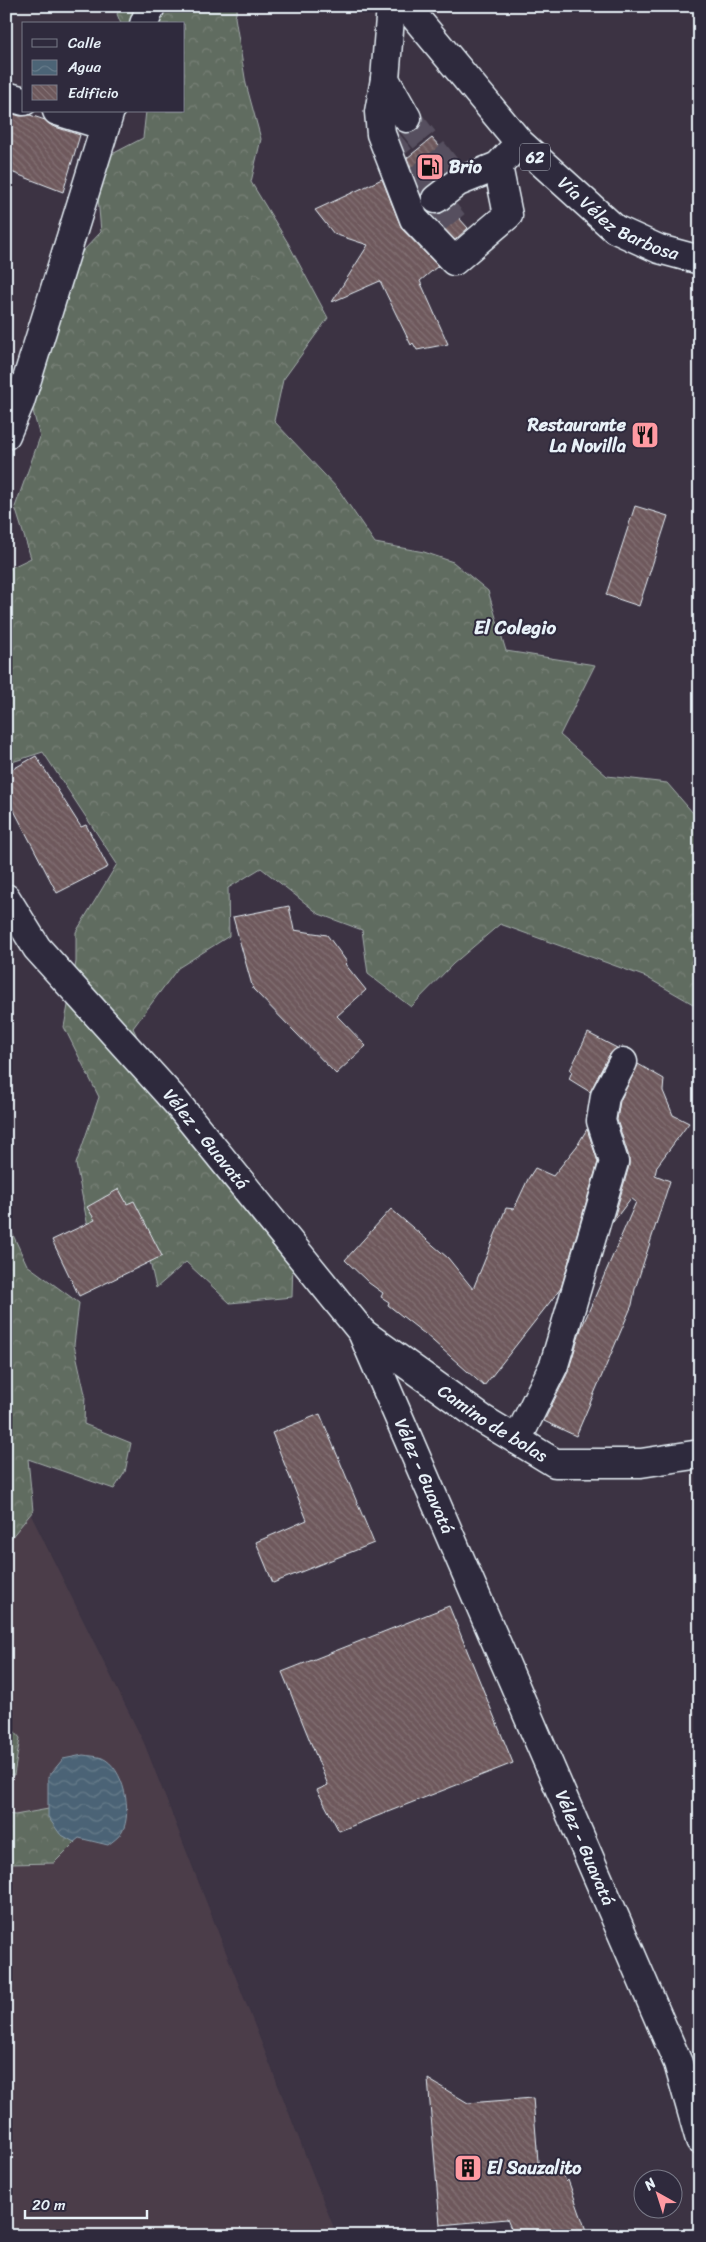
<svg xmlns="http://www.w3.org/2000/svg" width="706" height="2242" font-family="Sriracha,sans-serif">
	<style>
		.built { fill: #4b3e4a }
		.forest { fill: url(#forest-crowns); stroke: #a4aeac }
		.water { fill: url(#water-waves); stroke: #8a9caa }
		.building { fill: url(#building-back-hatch); stroke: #e8f1f8 }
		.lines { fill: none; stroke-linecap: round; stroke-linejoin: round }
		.minor-tunnel { stroke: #56505e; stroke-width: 28; stroke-dasharray: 28 14; stroke-linecap: butt }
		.minor-casing { stroke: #e8f1f8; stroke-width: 31 }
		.major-casing { stroke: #e8f1f8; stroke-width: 31 }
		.minor { stroke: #2f2a3d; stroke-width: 28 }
		.major { stroke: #2f2a3d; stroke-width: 28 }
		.labels { text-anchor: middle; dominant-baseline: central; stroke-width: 4; stroke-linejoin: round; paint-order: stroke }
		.shield { fill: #2f2a3d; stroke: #b0b5c0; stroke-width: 1 }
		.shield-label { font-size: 16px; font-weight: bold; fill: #e8f1f8 }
		.poi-label { font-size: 18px; font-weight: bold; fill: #e8f1f8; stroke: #2f2a3d; text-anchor: start }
		.street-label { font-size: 18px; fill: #e8f1f8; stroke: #2f2a3d }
		.neighbourhood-label { font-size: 19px; font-weight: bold; fill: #e8f1f8; stroke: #2f2a3d }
	</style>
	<defs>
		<pattern id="forest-crowns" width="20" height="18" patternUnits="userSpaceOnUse" patternTransform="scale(1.25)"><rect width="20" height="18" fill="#616c60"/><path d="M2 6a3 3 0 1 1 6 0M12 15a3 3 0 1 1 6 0" fill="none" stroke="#788178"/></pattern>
		<pattern id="water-waves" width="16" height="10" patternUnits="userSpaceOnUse" patternTransform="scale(1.25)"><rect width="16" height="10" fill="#4c6476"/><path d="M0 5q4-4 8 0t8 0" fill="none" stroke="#667b8a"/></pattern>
		<pattern id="building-back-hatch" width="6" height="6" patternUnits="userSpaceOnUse" patternTransform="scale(1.25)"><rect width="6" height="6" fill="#6e595c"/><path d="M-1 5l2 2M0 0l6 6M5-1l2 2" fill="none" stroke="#837174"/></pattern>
	</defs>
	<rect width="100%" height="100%" fill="#3c3343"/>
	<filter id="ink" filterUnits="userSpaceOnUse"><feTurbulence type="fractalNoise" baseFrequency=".02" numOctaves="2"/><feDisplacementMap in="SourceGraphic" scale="10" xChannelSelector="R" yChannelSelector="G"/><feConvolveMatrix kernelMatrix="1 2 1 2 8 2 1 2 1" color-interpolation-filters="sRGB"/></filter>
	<g filter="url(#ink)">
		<!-- built -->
		<path class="built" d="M6 1465 144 1743 337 2236H6Z"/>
		<!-- forest -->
		<g class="forest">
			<path d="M121 6H238L235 17 246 84 261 139 251 182 288 243 328 318 283 380 274 421 338 489 375 543 424 552 453 562 488 591 506 651 595 665 560 735 607 776 667 783 700 821V1008L646 977 500 924 453 964 411 1007 368 974 362 930 319 914 261 868 228 888 229 936 178 968 133 1028 166 1098 293 1259 292 1297 230 1303 186 1262 156 1288 148 1253 88 1227 76 1164 99 1097 64 1027 76 962V932L117 864 43 752 6 764V570L31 558 15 507 40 437 26 385 32 314 65 270 101 232 95 163 143 138 146 111H184V24H121L117 14Z"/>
			<path d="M6 1220 27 1265 79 1303 74 1345 85 1394 84 1424 131 1443 125 1472 114 1489 28 1459 33 1511 6 1544Z"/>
			<path d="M6 1721 20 1738 14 1775H6Z"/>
			<path d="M54 1808 75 1842 54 1863 11 1864 6 1868V1814L15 1815Z"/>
		</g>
		<!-- water -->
		<path class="water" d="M83 1755C89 1756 97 1756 102 1758 124 1767 133 1813 122 1832 119 1837 113 1841 108 1845L79 1838 74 1842 60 1834 48 1817V1777L63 1759Z"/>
		<!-- building -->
		<g class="building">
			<path d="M6 112 20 116 30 115 45 120 52 126 80 135 63 192 6 170Z"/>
			<path d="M432 138 457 166 426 187 421 195 407 158Z"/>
			<path d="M382 179 402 229 438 266 420 281 448 344 417 350 413 343 411 345 380 281 332 302 368 245 334 234 315 210Z"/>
			<path d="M450 208 468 228 455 240 430 214H439Z"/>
			<path d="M635 506 668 516 639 606 606 595Z"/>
			<path d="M36 756 81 827 86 825 108 867 57 893 6 795V773Z"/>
			<path d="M289 906 294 930 327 935 347 962 345 964 366 990 337 1016 366 1046 336 1074 253 989 233 917Z"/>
			<path d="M588 1033 617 1048 609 1055 590 1092 569 1079 572 1071 570 1070Z"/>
			<path d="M638 1064 664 1079 663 1091 673 1115 689 1123 657 1166 655 1175 670 1181 635 1289 632 1305 576 1436 544 1421 568 1372 581 1329 636 1202 631 1198 613 1222 629 1166V1157L617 1120 620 1101Z"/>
			<path d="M587 1129 598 1162 561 1288 484 1386 425 1334 388 1305 389 1302 381 1297 383 1293 369 1283 345 1260 391 1209 448 1258 473 1289 506 1208 514 1209 528 1179 535 1168 553 1176 577 1146Z"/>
			<path d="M119 1189 127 1204 134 1201 162 1256 79 1296 52 1240 95 1220 87 1207Z"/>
			<path d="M320 1414 374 1543 273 1583 256 1542 307 1520 272 1433Z"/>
			<path d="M449 1606 513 1763 339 1831 317 1790 328 1785 282 1672Z"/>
			<path d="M428 2079 468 2103 533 2098 539 2174 562 2171 566 2182 568 2180 588 2236H514L507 2219 440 2225Z"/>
		</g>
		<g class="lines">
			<!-- minor-tunnel -->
			<g class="minor-tunnel">
				<path d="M407 118 458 182"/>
				<path d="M383 136 472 245"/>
			</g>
			<defs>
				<g id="minor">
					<path d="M391 6 385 79 407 118"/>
					<path d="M144 24 151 6"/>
					<path d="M385 79 379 112 381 134 414 219 454 261 508 215 498 166"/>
					<path d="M6 96 24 101"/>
					<path d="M57 111 105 126"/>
					<path d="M436 199 458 182 498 166 510 153"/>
					<path d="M6 435 20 402 110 111"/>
					<path id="s1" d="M6 898 37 948 176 1102 362 1332 678 2063 700 2140"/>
					<path id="s2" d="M363 1333 484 1420 555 1463H641L700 1454"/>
					<path d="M517 1440 554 1365 614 1162 601 1121 605 1096 623 1062"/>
				</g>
				<g id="major">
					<path id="s3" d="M406 6 519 142 615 229 659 249 700 260"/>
				</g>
			</defs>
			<!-- minor casing -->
			<use href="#minor" class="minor-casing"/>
			<!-- major casing -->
			<use href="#major" class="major-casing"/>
			<!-- minor -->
			<use href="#minor" class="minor"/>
			<!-- major -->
			<use href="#major" class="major"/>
		</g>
	</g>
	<!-- icons -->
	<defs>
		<symbol id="fuel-square" viewBox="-11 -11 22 22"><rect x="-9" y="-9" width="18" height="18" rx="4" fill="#ff9aa2" stroke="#2f2a3d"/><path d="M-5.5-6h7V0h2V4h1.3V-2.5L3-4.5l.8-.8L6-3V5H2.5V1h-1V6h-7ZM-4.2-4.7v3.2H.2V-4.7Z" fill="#111"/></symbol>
		<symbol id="restaurant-square" viewBox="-11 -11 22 22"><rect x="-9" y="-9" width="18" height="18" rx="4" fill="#ff9aa2" stroke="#2f2a3d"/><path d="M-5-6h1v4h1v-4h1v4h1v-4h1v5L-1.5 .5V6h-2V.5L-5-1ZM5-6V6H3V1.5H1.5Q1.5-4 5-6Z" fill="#111"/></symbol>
		<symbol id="building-square" viewBox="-11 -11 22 22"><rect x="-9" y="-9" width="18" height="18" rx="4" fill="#ff9aa2" stroke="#2f2a3d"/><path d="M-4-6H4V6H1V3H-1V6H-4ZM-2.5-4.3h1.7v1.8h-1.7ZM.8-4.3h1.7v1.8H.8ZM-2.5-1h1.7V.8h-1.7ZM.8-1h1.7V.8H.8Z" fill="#111"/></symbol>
	</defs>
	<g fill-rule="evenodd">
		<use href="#fuel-square" x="414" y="151" width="32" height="32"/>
		<use href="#restaurant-square" x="629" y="419" width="32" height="32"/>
		<use href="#building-square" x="452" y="2152" width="32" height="32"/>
	</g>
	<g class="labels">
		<!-- shield labels -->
		<rect class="shield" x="520" y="143.5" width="30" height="27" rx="4"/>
		<g class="shield-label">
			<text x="535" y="157">62</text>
		</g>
		<!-- poi labels -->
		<g class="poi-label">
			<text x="449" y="167">Brio</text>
			<text x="626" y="425" text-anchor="end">Restaurante<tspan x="626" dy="21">La Novilla</tspan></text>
			<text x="487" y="2168">El Sauzalito</text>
		</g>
		<!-- street labels -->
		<g class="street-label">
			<text stroke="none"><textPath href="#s3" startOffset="304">Vía Vélez Barbosa</textPath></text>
			<text stroke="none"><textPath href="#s1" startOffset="314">Vélez - Guavatá</textPath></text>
			<text stroke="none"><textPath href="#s2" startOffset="158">Camino de bolas</textPath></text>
			<text stroke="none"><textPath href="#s1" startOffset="719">Vélez - Guavatá</textPath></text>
			<text stroke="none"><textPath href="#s1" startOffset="1124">Vélez - Guavatá</textPath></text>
		</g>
		<!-- neighbourhood labels -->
		<g class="neighbourhood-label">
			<text x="515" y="627">El Colegio</text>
		</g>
	</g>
	<!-- margin -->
	<rect width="706" height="2242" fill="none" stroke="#2f2a3d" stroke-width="25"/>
	<rect x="12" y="12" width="681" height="2217" fill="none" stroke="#e8f1f8" stroke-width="2" filter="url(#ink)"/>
	<!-- legend -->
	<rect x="22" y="22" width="162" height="90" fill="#2f2a3d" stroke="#797a88"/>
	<rect x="32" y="39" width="25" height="8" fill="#2f2a3d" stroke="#797a88"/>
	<text x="68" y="48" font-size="15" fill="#e8f1f8">Calle</text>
	<rect x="32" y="60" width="25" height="15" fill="url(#water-waves)" stroke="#797a88"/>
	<text x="68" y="72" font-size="15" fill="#e8f1f8">Agua</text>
	<rect x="32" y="85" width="25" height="15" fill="url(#building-back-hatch)" stroke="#797a88"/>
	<text x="68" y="98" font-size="15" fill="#e8f1f8">Edificio</text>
	<!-- north arrow -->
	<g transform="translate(658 2194) rotate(321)"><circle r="24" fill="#2f2a3d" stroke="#797a88"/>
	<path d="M0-4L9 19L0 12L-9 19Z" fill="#ff9aa2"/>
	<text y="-8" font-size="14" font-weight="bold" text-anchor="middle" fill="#e8f1f8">N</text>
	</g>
	<!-- scale -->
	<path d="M25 2210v8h122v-8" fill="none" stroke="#e8f1f8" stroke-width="2.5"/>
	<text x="32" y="2210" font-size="15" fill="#e8f1f8" stroke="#2f2a3d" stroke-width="4" paint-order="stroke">20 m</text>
</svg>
